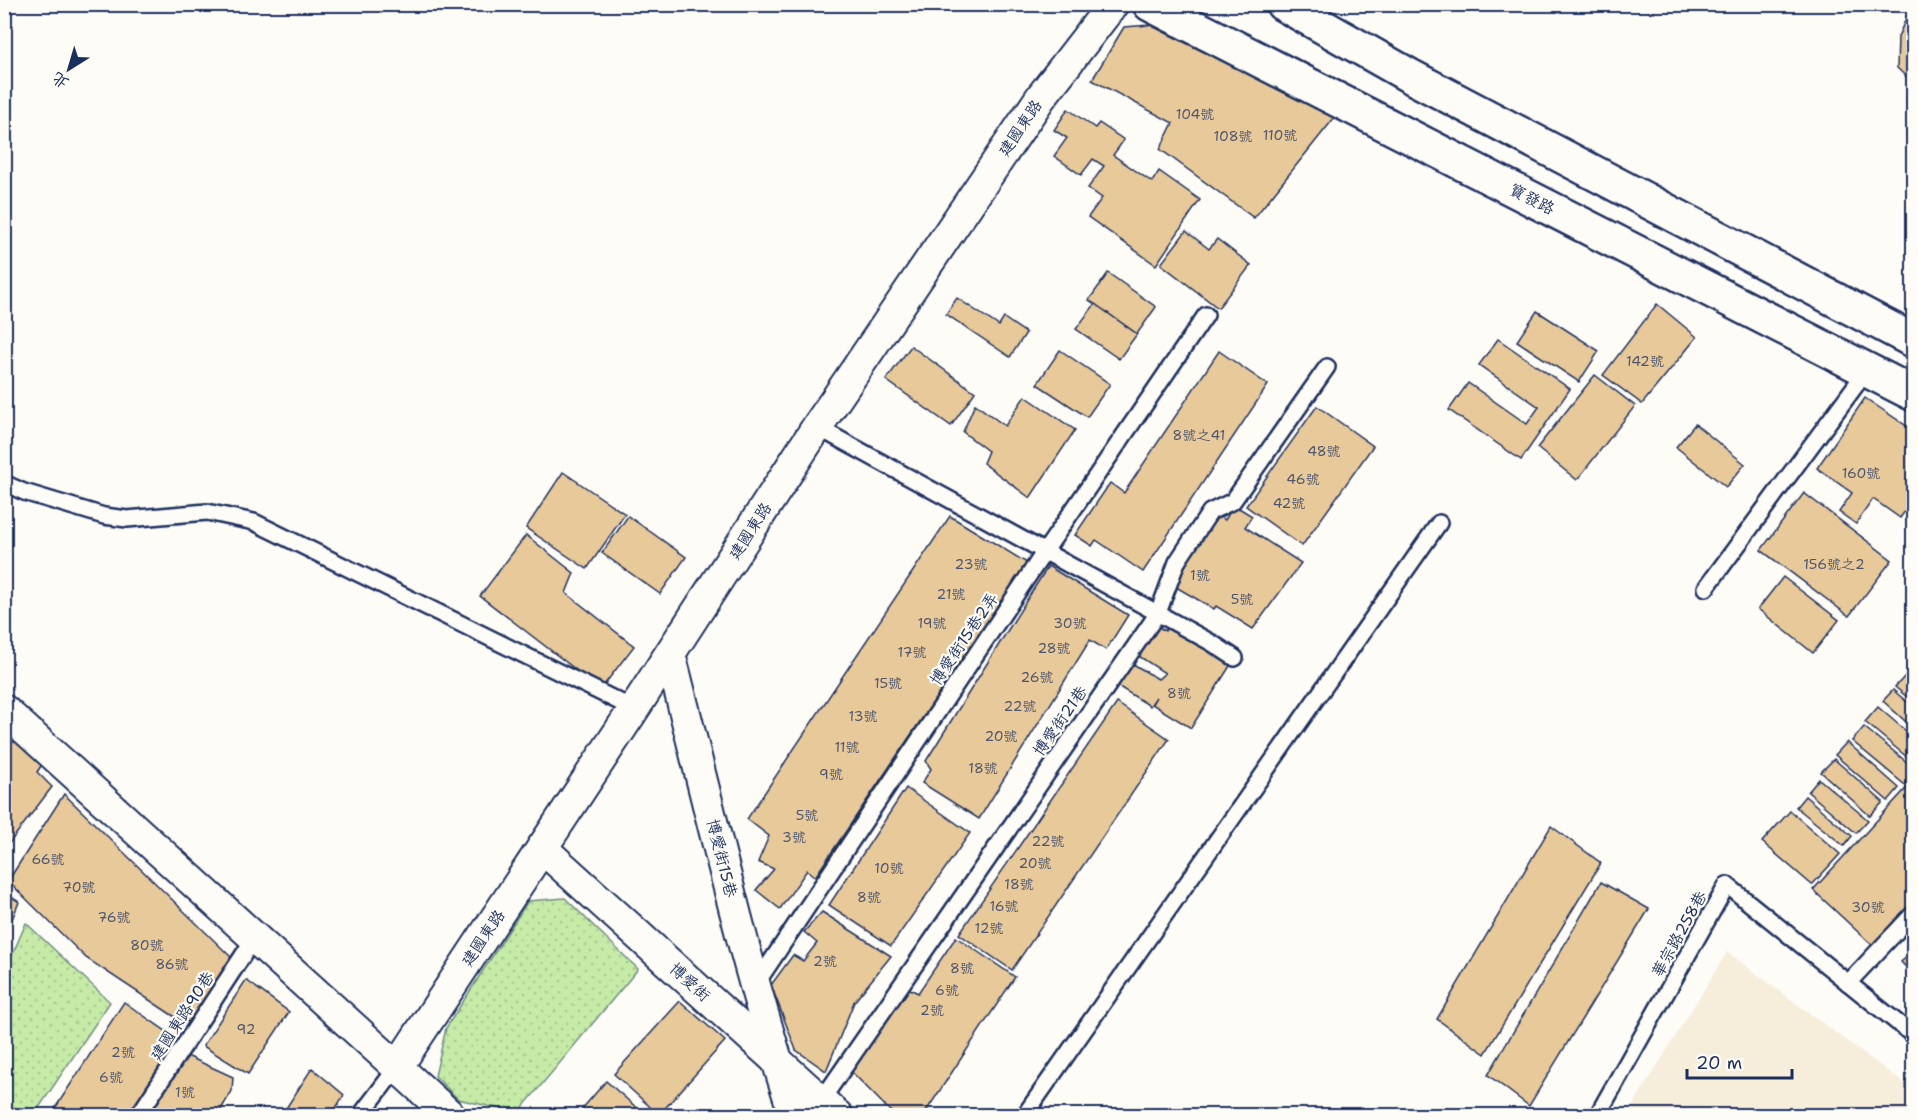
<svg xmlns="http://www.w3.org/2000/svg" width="1918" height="1120" font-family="'Shantell Sans','LXGW WenKai TC',sans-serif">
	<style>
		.built { fill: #f7eddb }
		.green { fill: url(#green-dots); stroke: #708d82; stroke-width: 1.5 }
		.building { fill: #e8c99a; stroke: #1b2f5e; stroke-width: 1.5 }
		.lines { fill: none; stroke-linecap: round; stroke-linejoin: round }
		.lane-casing { stroke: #1b2f5e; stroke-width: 20 }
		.street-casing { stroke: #1b2f5e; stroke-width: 34 }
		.secondary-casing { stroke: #1b2f5e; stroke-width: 38 }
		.lane { stroke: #fdfcf7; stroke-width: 15 }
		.street { stroke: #fdfcf7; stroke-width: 30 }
		.secondary { stroke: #fdfcf7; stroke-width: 33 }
		.labels { text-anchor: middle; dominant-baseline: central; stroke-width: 4.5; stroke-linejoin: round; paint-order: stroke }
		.number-label { font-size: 14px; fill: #4e566d }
		.street-label { font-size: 16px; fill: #1b2f5e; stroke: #fdfcf7 }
	</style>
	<defs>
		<pattern id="green-dots" width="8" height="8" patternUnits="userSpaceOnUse" patternTransform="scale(1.5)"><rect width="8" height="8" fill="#c5eba6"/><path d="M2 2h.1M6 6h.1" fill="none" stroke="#a9ca91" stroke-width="1.8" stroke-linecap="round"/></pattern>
	</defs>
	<rect width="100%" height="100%" fill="#fdfcf7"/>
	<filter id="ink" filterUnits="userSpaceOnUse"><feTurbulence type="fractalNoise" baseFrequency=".0167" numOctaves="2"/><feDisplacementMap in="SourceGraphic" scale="12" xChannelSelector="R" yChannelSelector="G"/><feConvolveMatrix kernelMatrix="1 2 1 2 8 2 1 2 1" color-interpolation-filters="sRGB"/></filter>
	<g filter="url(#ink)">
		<!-- built -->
		<path class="built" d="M1727 952 1913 1090V1115H1627Z"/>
		<!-- green -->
		<g class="green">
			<path d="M565 898 638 969 518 1113 458 1099 435 1076 446 1028 528 901Z"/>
			<path d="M26 923 110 1002 34 1115H5V972Z"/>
		</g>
		<!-- building -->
		<g class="building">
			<path d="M1914 4V84L1897 68 1898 37 1910 9Z"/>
			<path d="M1150 25 1335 117 1254 218 1160 149 1173 123 1092 80 1124 27Z"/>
			<path d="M1068 109 1095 128 1099 123 1124 140 1113 155 1152 182 1159 171 1200 200 1156 265 1088 217 1102 198 1088 188 1104 166 1093 159 1081 175 1054 156 1067 138 1054 130Z"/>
			<path d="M1186 231 1209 249 1217 239 1251 265 1218 308 1161 264Z"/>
			<path d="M1108 273 1156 307 1137 334 1089 300Z"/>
			<path d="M957 298 999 326 1004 318 1026 333 1010 357 946 314Z"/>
			<path d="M1095 304 1137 334 1119 359 1076 329Z"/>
			<path d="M1657 304 1697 337 1642 404 1603 375Z"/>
			<path d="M1537 311 1599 351 1579 382 1517 341Z"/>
			<path d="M1498 339 1570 389 1521 460 1449 410 1468 383 1527 424 1539 407 1479 365Z"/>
			<path d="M911 346 975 392 951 426 886 380Z"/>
			<path d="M1060 350 1110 384 1087 417 1037 384Z"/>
			<path d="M1219 351 1268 385 1143 572 1096 540 1092 546 1075 535 1110 483 1124 493Z"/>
			<path d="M1595 375 1635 406 1577 480 1537 448Z"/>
			<path d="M1025 396 1075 430 1030 498 983 463 988 451 963 432 975 404 1005 426Z"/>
			<path d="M1865 398 1914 431V499L1900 518 1873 499 1856 524 1839 512 1852 493 1817 468Z"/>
			<path d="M1317 406 1373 446 1302 546 1246 506Z"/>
			<path d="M1695 424 1745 464 1726 487 1676 447Z"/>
			<path d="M563 472 625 514 587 569 526 528Z"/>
			<path d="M1804 493 1892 560 1849 616 1761 550Z"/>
			<path d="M1234 505 1252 516 1245 527 1301 563 1253 629 1216 606 1214 609 1169 583 1216 515 1225 520Z"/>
			<path d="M628 516 686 557 660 594 602 553Z"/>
			<path d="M950 516 1027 563 815 877 807 870 780 909 756 890 774 869 758 862 769 836 747 819Z"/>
			<path d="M526 535 574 573 566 593 634 646 601 689 480 596Z"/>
			<path d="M1048 566 1128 615 1106 650 1090 640 979 819 922 783 931 769 926 761Z"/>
			<path d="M1783 577 1839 620 1813 653 1758 609Z"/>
			<path d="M1151 622 1165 631 1170 624 1235 658 1191 728 1152 704 1156 697 1150 706 1106 679 1120 656 1158 679 1165 673 1131 651Z"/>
			<path d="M1906 675 1914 682V703L1895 687Z"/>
			<path d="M1893 690 1914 708V729L1883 701Z"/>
			<path d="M1117 703 1169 739 1012 970 959 934Z"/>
			<path d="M1878 707 1914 738V763L1865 722Z"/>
			<path d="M1864 727 1914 768V775L1905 785 1852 741Z"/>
			<path d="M4 737 12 743 19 740 43 763 37 772 52 787 4 850Z"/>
			<path d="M1847 742 1899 788 1888 801 1835 755Z"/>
			<path d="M1834 759 1883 802 1870 816 1821 772Z"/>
			<path d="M1819 779 1868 820 1856 833 1808 792Z"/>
			<path d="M1914 780V900L1872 945 1813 890Z"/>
			<path d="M906 788 970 833 891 946 829 905Z"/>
			<path d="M64 794 232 958 191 1023 175 1017 86 958 8 881Z"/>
			<path d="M1805 796 1852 836 1844 846 1796 807Z"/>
			<path d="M1790 811 1840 854 1812 885 1762 842Z"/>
			<path d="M1551 826 1601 863 1485 1054 1437 1019Z"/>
			<path d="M1601 882 1649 909 1529 1106 1488 1075Z"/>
			<path d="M4 892 19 902 4 939Z"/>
			<path d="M822 912 891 956 854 1002 826 1071 796 1050 771 985 793 955 803 961 817 943 804 932Z"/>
			<path d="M956 937 1015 977 923 1116H895L839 1059 900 984 918 993Z"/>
			<path d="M1914 950V975L1901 962Z"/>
			<path d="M246 980 289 1012 248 1074 203 1046Z"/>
			<path d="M680 1001 725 1041 659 1115 614 1074Z"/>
			<path d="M124 1002 183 1043 134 1116H50Z"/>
			<path d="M187 1056 233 1077 232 1091 217 1116H148Z"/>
			<path d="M312 1068 344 1095 331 1116H281Z"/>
			<path d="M606 1081 646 1116H576Z"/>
		</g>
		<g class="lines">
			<defs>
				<g id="lane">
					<path d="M817 427 1212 643 1235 658"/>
					<path d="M4 483 24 492 104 516 127 519 207 512 254 522 634 709"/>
					<path d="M1706 588 1867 370"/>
					<path d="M1848 983 1914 913"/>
					<path d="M756 984 1045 551 1206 315"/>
					<path d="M821 1101 1158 613 1177 562 1210 512 1233 501 1327 367"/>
					<path d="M138 1116 255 937"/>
					<path d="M360 1116 398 1066"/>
					<path d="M1024 1116 1439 523"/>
					<path d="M1597 1116 1727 885 1914 1036"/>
				</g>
				<g id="street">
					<path d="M670 654C710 808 744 965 795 1116"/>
					<path d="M4 710 451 1116"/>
					<path d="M542 848 838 1116"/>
					<path d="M398 1066 634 709 817 427 1041 97 1113 4"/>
				</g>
				<g id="secondary">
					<path d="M1150 4 1914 394"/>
					<path d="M1283 4 1410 76 1914 341"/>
				</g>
			</defs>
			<!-- lane casing -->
			<use href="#lane" class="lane-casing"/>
			<!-- street casing -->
			<use href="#street" class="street-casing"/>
			<!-- secondary casing -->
			<use href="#secondary" class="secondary-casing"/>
			<!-- lane -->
			<use href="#lane" class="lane"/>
			<!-- street -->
			<use href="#street" class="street"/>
			<!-- secondary -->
			<use href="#secondary" class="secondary"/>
		</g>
	</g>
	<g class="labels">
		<!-- number labels -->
		<g class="number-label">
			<text x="1195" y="114">104號</text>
			<text x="1280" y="135">110號</text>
			<text x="1233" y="136">108號</text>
			<text x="1645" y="361">142號</text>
			<text x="1199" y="435">8號之41</text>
			<text x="1324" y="451">48號</text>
			<text x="1861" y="473">160號</text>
			<text x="1303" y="479">46號</text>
			<text x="1289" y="503">42號</text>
			<text x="971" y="564">23號</text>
			<text x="1834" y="564">156號之2</text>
			<text x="1200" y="575">1號</text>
			<text x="951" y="594">21號</text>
			<text x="1242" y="599">5號</text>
			<text x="932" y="623">19號</text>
			<text x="1070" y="623">30號</text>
			<text x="1054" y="648">28號</text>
			<text x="912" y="652">17號</text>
			<text x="1037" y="677">26號</text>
			<text x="888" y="683">15號</text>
			<text x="1179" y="693">8號</text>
			<text x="1020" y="706">22號</text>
			<text x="863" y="716">13號</text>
			<text x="1001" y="736">20號</text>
			<text x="847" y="747">11號</text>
			<text x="983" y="768">18號</text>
			<text x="831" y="774">9號</text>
			<text x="807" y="815">5號</text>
			<text x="794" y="837">3號</text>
			<text x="1048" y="841">22號</text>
			<text x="48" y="859">66號</text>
			<text x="1035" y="863">20號</text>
			<text x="889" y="868">10號</text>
			<text x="1019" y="884">18號</text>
			<text x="79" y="887">70號</text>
			<text x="869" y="897">8號</text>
			<text x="1004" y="906">16號</text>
			<text x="1868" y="907">30號</text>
			<text x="114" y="917">76號</text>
			<text x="989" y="928">12號</text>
			<text x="147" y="945">80號</text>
			<text x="825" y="961">2號</text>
			<text x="172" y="964">86號</text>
			<text x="962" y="968">8號</text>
			<text x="947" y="990">6號</text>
			<text x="932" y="1010">2號</text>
			<text x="246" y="1029">92</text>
			<text x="123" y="1052">2號</text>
			<text x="111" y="1077">6號</text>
			<text x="185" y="1092">1號</text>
		</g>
		<!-- street labels -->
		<g class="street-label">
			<text transform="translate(1020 128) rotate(-56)">建國東路</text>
			<text transform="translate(1532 199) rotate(27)">寶發路</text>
			<text transform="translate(750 531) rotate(-57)">建國東路</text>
			<text transform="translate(964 639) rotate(-56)">博愛街15巷2弄</text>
			<text transform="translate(1060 721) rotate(-55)">博愛街21巷</text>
			<text transform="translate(722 858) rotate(76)">博愛街15巷</text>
			<text transform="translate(1679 934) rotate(-61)">華宗路258巷</text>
			<text transform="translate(483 938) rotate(-56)">建國東路</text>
			<text transform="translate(690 982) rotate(42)">博愛街</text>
			<text transform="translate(182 1016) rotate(-57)">建國東路90巷</text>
		</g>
	</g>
	<!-- margin -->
	<rect width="1918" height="1120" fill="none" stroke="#fdfcf7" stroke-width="24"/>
	<rect x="12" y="12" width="1894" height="1096" fill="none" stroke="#1b2f5e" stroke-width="2" filter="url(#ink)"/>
	<!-- north arrow -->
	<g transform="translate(69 69) rotate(217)" stroke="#fdfcf7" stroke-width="4.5" paint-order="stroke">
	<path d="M0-4.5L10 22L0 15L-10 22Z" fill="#1b2f5e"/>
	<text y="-9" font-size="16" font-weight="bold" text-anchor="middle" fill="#1b2f5e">北</text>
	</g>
	<!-- scale -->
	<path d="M1687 1069v9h105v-9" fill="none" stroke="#1b2f5e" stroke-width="3"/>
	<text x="1696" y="1069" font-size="18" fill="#1b2f5e" stroke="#fdfcf7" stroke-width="4.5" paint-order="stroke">20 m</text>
</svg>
